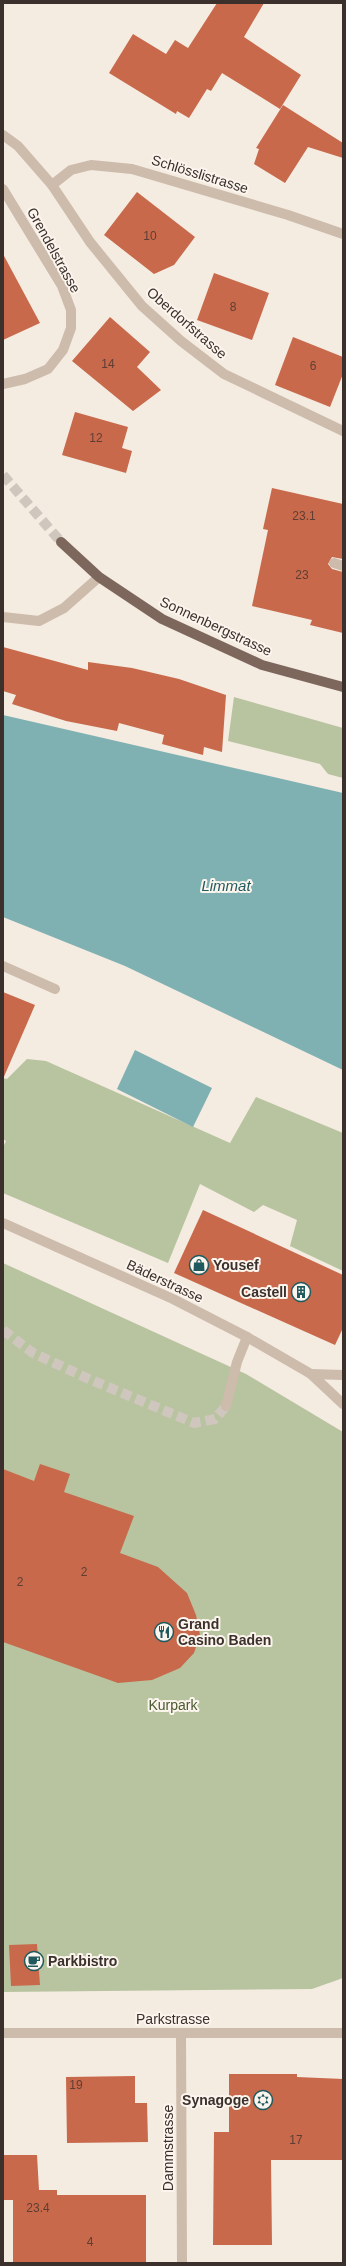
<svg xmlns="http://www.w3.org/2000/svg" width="346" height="2266" font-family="Helvetica,sans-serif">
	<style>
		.green { fill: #b8c4a0 }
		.water { fill: #7fb0b2 }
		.building { fill: #c8694b }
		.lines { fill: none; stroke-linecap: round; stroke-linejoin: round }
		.minor-tunnel { stroke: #cfc6bd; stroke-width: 10; stroke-dasharray: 10 5; stroke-linecap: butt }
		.major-tunnel { stroke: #cfc6bd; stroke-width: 10; stroke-dasharray: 10 5; stroke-linecap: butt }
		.minor { stroke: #cdbbac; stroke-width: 10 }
		.major { stroke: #7d675c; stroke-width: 10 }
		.labels { text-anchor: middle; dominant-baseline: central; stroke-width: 4; stroke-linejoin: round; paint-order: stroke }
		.number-label { font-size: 12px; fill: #5e3e33 }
		.street-label { font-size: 14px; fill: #3b302b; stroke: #fbf5ee }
		.poi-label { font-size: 14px; font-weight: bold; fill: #3b302b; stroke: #fbf5ee; text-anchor: start }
		.park-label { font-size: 14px; fill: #4a5a2e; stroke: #fbf5ee }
		.water-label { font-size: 15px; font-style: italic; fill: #1f5a5e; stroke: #fbf5ee }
	</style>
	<rect width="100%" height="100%" fill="#f4ebe1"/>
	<!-- green -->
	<g class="green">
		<path d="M234 697 343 728V778L328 774 320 764 228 741Z"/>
		<path d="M27 1059 46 1061 230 1143 256 1097 343 1133V1271L290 1246 297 1220 263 1205 254 1212 200 1184 168 1263 3 1193V1147L6 1141 3 1139V1078L7 1079Z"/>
		<path d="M3 1263 246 1374 343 1432V1978L312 1989 3 1992Z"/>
	</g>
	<!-- water -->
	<g class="water">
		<path d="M3 715 343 793V1070L125 966 3 917Z"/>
		<path d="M135 1050 212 1088 193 1127 117 1089Z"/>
	</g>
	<!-- building -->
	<g class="building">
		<path d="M217 3H264L244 37 301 75 280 109 222 73 211 91 207 89 189 118 177 111 176 114 109 73 133 34 166 54 175 40 188 48Z"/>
		<path d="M283 105 343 143V158L308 147 285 183 254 164 259 149 256 148Z"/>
		<path d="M137 192 195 237 174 265 154 274 104 235Z"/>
		<path d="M3 254 40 323 3 340Z"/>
		<path d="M214 273 269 293 252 340 197 320Z"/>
		<path d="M110 317 150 352 137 367 161 390 133 411 72 361Z"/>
		<path d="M293 337 343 357V374L330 407 275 385Z"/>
		<path d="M75 412 128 427 122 448 132 451 126 473 62 455Z"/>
		<path d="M272 488 343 504V559L332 557 328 564 332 569 343 572V633L310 625 312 620 252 606 268 530 263 529Z"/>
		<path d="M3 647 88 670V662L132 668 179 679 226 695 222 752 204 747 203 755 162 744 164 735 119 723 117 731 66 721 12 704 16 695 3 691Z"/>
		<path d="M3 992 35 1005 3 1079Z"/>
		<path d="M203 1210 343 1275V1328L335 1345 174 1273Z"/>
		<path d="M40 1464 70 1474 64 1492 134 1516 120 1553 158 1567 187 1593 196 1615 200 1635 194 1653 180 1668 152 1680 118 1683 3 1642V1469L34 1481Z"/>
		<path d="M37 1944 40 1985 11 1986 9 1945Z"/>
		<path d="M229 2074H297V2077L343 2079V2160H271L272 2245H213L214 2132H229Z"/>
		<path d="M135 2076V2103H147L148 2142 67 2143 66 2077Z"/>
		<path d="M3 2155H37L39 2190H57V2195H146V2263H13V2200H3Z"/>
	</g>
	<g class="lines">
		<!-- minor-tunnel -->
		<path class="minor-tunnel" d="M3 1330 33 1353 89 1379 194 1423 215 1419 226 1406"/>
		<!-- major-tunnel -->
		<path class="major-tunnel" d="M3 475 61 542"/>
		<!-- minor -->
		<g class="minor">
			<path d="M3 135 18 146 52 185 90 242 142 306 181 341 224 374 343 431"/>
			<path d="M52 185 71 170 91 165 132 169 288 215 343 234"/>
			<path d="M3 189 62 286 71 310V328L63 350 48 369 25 379 3 384"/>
			<path d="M334 563 343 566"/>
			<path d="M3 617 39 621 64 608 99 577"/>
			<path d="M3 966 55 989"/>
			<path d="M3 1223 173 1299 247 1337 311 1374 343 1404"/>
			<path d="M311 1374 343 1375"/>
			<path d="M226 1406 237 1362 247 1337"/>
			<path d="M3 2033H343"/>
			<path d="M181 2034 182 2263"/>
		</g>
		<!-- major -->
		<path class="major" d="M61 542 99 577 162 619 262 665 343 687"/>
	</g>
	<!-- icons -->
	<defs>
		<symbol id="shop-ring" viewBox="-11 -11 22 22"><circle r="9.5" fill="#fbf5ee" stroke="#1f5a5e" stroke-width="1.5"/><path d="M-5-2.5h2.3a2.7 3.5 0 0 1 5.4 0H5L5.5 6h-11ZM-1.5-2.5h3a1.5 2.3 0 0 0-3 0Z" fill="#1f5a5e"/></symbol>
		<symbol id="building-ring" viewBox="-11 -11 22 22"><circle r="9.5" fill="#fbf5ee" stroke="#1f5a5e" stroke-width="1.5"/><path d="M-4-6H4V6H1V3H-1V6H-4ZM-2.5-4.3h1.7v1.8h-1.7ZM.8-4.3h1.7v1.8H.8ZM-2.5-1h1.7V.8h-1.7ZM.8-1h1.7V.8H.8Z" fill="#1f5a5e"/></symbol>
		<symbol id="restaurant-ring" viewBox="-11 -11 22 22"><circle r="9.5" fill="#fbf5ee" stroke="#1f5a5e" stroke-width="1.5"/><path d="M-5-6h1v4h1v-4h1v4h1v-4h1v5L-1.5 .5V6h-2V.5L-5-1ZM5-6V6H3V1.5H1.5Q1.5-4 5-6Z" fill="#1f5a5e"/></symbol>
		<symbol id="cafe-ring" viewBox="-11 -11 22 22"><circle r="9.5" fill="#fbf5ee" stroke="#1f5a5e" stroke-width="1.5"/><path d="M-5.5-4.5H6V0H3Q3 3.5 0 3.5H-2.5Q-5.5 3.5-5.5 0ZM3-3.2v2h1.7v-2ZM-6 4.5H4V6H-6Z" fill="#1f5a5e"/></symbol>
		<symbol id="synagogue-ring" viewBox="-11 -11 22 22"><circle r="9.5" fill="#fbf5ee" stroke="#1f5a5e" stroke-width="1.5"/><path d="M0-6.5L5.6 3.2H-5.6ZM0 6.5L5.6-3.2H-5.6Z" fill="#1f5a5e"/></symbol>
	</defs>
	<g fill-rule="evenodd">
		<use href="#shop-ring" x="188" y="1254" width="22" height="22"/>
		<use href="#building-ring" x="290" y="1281" width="22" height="22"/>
		<use href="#restaurant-ring" x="153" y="1621" width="22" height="22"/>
		<use href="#cafe-ring" x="23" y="1950" width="22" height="22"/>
		<use href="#synagogue-ring" x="252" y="2089" width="22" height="22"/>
	</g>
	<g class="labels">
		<!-- number labels -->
		<g class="number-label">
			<text x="150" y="236">10</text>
			<text x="233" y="307">8</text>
			<text x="108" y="364">14</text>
			<text x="313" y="366">6</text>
			<text x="96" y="438">12</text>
			<text x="304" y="516">23.1</text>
			<text x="302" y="575">23</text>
			<text x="84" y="1572">2</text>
			<text x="20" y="1582">2</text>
			<text x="76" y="2085">19</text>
			<text x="296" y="2140">17</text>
			<text x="38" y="2208">23.4</text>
			<text x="90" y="2242">4</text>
		</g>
		<!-- street labels -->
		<g class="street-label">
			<text transform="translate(200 174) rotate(17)">Schlösslistrasse</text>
			<text transform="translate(54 250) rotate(61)">Grendelstrasse</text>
			<text transform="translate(187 323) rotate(41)">Oberdorfstrasse</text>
			<text transform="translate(216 626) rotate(25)">Sonnenbergstrasse</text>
			<text transform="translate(165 1281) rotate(25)">Bäderstrasse</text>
			<text x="173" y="2019">Parkstrasse</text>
			<text transform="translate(168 2148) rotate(-90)">Dammstrasse</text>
		</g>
		<!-- poi labels -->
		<g class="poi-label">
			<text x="213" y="1265">Yousef</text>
			<text x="287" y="1292" text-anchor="end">Castell</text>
			<text x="178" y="1624">Grand<tspan x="178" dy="16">Casino Baden</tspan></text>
			<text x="48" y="1961">Parkbistro</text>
			<text x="249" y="2100" text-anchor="end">Synagoge</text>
		</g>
		<!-- park labels -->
		<g class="park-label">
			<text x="173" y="1705">Kurpark</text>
		</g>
		<!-- water labels -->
		<g class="water-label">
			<text x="226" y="885">Limmat</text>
		</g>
	</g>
	<!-- border -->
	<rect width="346" height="2266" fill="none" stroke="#3b302b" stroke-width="8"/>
</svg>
